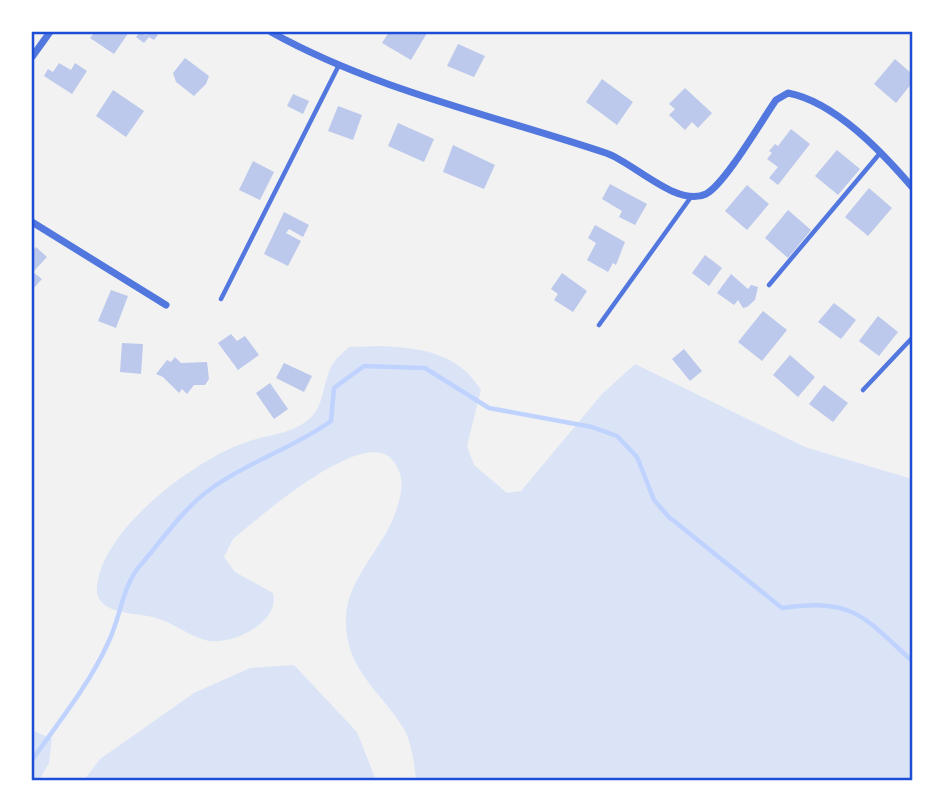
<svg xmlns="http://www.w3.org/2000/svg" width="944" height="812" font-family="Commissioner,sans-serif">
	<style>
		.green { fill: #dbe4f7 }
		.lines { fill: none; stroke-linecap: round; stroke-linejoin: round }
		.stream { stroke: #bfd3fe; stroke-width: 4.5 }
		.building { fill: #bdc9ec }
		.service { stroke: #5277de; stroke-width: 4.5 }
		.minor { stroke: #5277de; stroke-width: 7 }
		.neatline { fill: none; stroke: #1d4ed8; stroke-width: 2.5 }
	</style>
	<rect width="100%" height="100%" fill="#f2f2f2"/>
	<!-- green -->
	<g class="green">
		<path d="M382 346C422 348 458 353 481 390L467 446 474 465 507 493 521 491 602 394 635 364 805 447 912 479V780H416C415 766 411 741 404 729 381 691 344 669 346 618 347 577 386 546 397 508 402 492 405 477 394 462 367 422 259 518 233 539L224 557 235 572 273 593C281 623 229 647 205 640 188 635 173 623 156 618 139 612 94 616 97 587 102 529 193 461 244 443 267 434 287 436 308 420 326 406 322 379 334 362 337 357 344 352 349 347Z"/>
		<path d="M294 665 357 732 376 780H84L100 759 194 693 250 668Z"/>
		<path d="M32 730 52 739 49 763 39 780H32Z"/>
	</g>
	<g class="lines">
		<!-- stream -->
		<path class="stream" d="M32 760C58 723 89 685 108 643 120 619 122 589 138 568 161 542 183 508 212 488 249 461 294 448 331 421L334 388 364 366 425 368 489 408 592 427 617 436 637 457 654 500 669 517 782 608C854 598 863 616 912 661"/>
	</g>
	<!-- building -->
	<g class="building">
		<path d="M95 32H129L114 54 90 38Z"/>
		<path d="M140 32 146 35 153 32 158 35 154 40 149 37 144 43 136 37Z"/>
		<path d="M389 32H425L427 33 411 60 382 43Z"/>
		<path d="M458 44 485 56 474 77 447 66Z"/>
		<path d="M185 58 209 76 206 84 194 96 176 82 173 73Z"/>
		<path d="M895 59 912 74V83L896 103 874 84Z"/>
		<path d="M59 63 71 70 75 63 87 71 72 94 44 76 48 69 53 72Z"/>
		<path d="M602 79 633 102 617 125 586 102Z"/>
		<path d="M685 88 712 113 698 128 692 122 685 130 669 115 675 109 669 104Z"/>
		<path d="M113 90 144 111 126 137 96 116Z"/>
		<path d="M293 94 309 101 303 114 287 106Z"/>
		<path d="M338 106 362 115 353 140 328 131Z"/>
		<path d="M398 123 434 139 424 162 388 146Z"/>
		<path d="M791 129 810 144 778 185 769 178 778 167 767 159 772 153 769 151 775 144 778 146Z"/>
		<path d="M453 145 495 165 484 189 443 172Z"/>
		<path d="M837 150 860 169 838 195 815 176Z"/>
		<path d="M253 161 274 172 260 200 239 190Z"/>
		<path d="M610 184 647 204 635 225 619 217 622 211 602 199Z"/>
		<path d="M747 185 769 204 747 230 725 211Z"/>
		<path d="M869 188 892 208 868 236 845 217Z"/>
		<path d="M788 210 811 230 788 258 765 238Z"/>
		<path d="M284 212 309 225 303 237 289 229 286 233 301 241 288 266 264 254Z"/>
		<path d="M595 225 625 242 616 265 613 263 608 272 587 260 596 243 588 238Z"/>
		<path d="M36 247 47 257 33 272 42 279 32 290V252Z"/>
		<path d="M705 255 722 268 709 286 692 273Z"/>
		<path d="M562 273 587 291 573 312 554 300 558 294 551 289Z"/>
		<path d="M731 274 748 289 751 285 758 287 755 300 747 307 743 308 738 300 734 305 717 293Z"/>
		<path d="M111 290 128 296 116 328 98 321Z"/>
		<path d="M834 303 856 320 841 339 818 322Z"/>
		<path d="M763 311 787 330 762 361 738 342Z"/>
		<path d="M878 316 898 332 879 356 859 341Z"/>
		<path d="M231 334 237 341 245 336 259 355 238 370 218 343Z"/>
		<path d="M122 343 143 344 141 374 120 372Z"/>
		<path d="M684 349 702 371 690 381 672 359Z"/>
		<path d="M790 355 815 377 798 397 773 375Z"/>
		<path d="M175 357 181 363 207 362 209 379 205 385H194L187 394 182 389 179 393 163 377 156 374 167 360 171 362Z"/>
		<path d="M284 363 312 376 304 392 276 378Z"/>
		<path d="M270 383 288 409 274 419 256 393Z"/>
		<path d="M824 385 848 403 833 422 809 404Z"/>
	</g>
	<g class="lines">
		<!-- service -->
		<g class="service">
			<path d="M769 285 881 152"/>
			<path d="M221 299 338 67"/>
			<path d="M599 325 691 197"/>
			<path d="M863 390 912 338"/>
		</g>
		<!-- minor -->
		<g class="minor">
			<path d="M271 32C375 90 493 115 606 153 633 162 677 208 706 194 725 184 762 120 776 100L788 93C835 102 882 152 912 187"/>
			<path d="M32 57 50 32"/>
			<path d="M32 222 166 305"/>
		</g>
	</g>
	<!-- border -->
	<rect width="944" height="812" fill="none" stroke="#ffffff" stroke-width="66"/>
	<rect x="33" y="33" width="878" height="746" class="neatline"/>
</svg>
